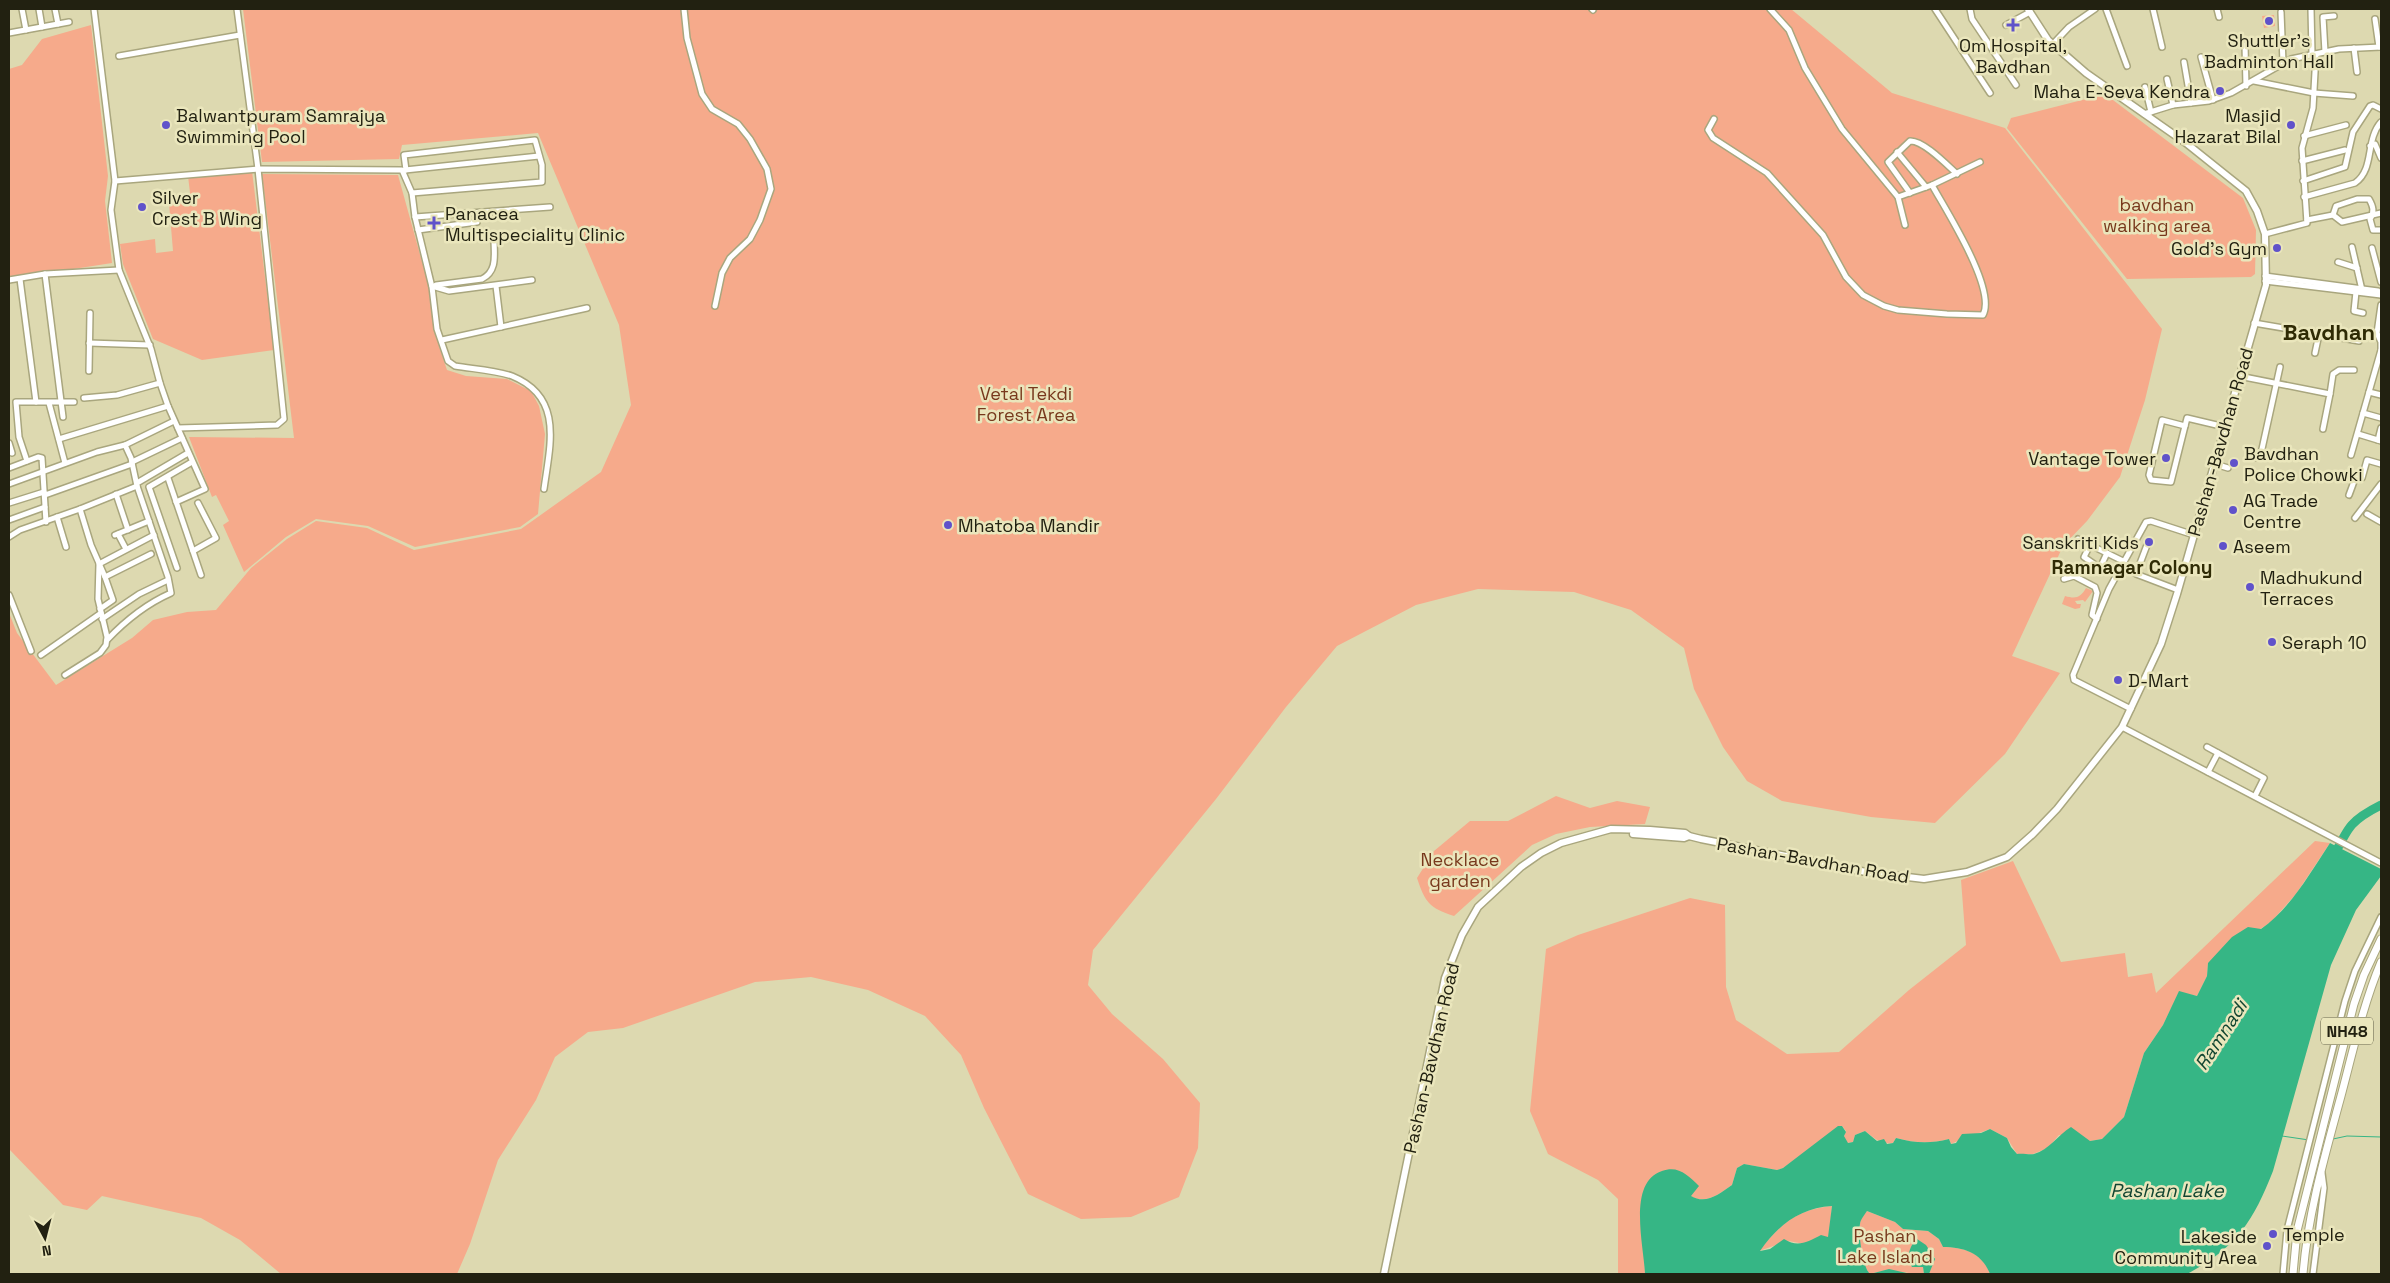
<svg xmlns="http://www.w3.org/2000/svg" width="2390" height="1283" font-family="'Space Grotesk',sans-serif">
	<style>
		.green { fill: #f6aa8b }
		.water { fill: #36b685; fill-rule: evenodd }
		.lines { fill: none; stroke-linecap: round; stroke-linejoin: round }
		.stream { stroke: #36b685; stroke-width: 1 }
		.river { stroke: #36b685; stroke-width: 9 }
		.minor-casing { stroke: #a9a67e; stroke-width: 8 }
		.major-casing { stroke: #a9a67e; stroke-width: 9 }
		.highway-casing { stroke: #a9a67e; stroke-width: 9 }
		.minor { stroke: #fff; stroke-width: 5 }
		.major { stroke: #fff; stroke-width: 6 }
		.highway { stroke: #fff; stroke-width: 7 }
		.poi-dot { fill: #6052ca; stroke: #eae6bc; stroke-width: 2 }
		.labels { text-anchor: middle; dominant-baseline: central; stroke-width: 5; stroke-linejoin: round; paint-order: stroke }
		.shield { fill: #eae6bc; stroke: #5e5c44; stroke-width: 1 }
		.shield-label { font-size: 16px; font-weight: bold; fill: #222111 }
		.poi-label { font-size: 18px; fill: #222111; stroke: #eae6bc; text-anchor: start }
		.park-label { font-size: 18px; fill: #78391d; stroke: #eae6bc }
		.street-label { font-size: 18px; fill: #222111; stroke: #eae6bc }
		.neighbourhood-label { font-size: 19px; font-weight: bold; fill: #2f2b05; stroke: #eae6bc }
		.water-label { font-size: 19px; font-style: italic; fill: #114531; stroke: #eae6bc }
		.district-label { font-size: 22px; font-weight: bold; fill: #2f2b05; stroke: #eae6bc }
	</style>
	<rect width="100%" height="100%" fill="#ddd9b0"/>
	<!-- green -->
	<g class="green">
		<path d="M243 9H1791L1892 93 2005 128 2162 329 2145 400 2120 477 2087 521 2063 546 2012 656 2060 673 2005 754 1935 823 1871 817 1782 801 1747 781 1723 747 1694 689 1684 648 1631 610 1574 592 1478 589 1416 605 1337 646 1286 707 1216 799 1093 950 1088 985 1112 1014 1163 1059 1200 1103 1198 1148 1179 1197 1131 1217 1081 1219 1028 1194 984 1108 961 1055 925 1016 868 990 811 977 755 982 623 1028 588 1032 555 1057 536 1100 498 1160 470 1244 457 1274H281L240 1240 201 1218 102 1196 87 1210 63 1205 9 1149V613L17 633 56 685 132 638 153 620 187 612 216 610 251 568 287 539 316 521 367 528 414 550 521 529 601 472 631 405 619 325 538 133 402 145 399 159 262 162Z"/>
		<path d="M2274 15 2275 26 2264 28 2262 16Z"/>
		<path d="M91 25 108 176 105 201 112 263 9 279V69L22 65 42 39Z"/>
		<path d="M2101 91 2243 198 2256 230 2255 274 2251 277 2127 279 2007 128 2011 118 2094 97Z"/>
		<path d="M252 171 274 350 202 360 153 339 123 264 120 244 155 239 156 253 173 251 169 203 191 201 188 176Z"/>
		<path d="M262 174 398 175 429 287 434 331 447 370 466 376 507 379 531 391 539 406 545 434 538 514 520 527 415 547 368 526 316 519 286 537 244 572 223 525 229 521 216 495 212 497 189 437 294 438Z"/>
		<path d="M2086 588 2093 591 2085 602 2083 600 2075 601 2077 604H2081L2080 608 2075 609 2062 604 2065 596C2076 599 2080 598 2086 588Z"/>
		<path d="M1556 796 1590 808 1617 801 1650 807 1645 824 1590 827 1556 834 1532 845 1454 916C1429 908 1425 902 1417 878L1434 851 1470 821H1508Z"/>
		<path d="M2315 841 2330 843 2296 894 2271 922 2208 963 2207 976 2197 996 2179 992 2163 1025 2144 1053 2124 1117 2102 1139 2090 1141 2059 1135 2048 1148 2033 1154H2017L2007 1138 1990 1129 1960 1140 1951 1144 1949 1139C1930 1144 1914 1143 1896 1138L1893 1143C1881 1145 1874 1138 1865 1131L1855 1135 1853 1142 1847 1143 1844 1136 1846 1131 1842 1126 1783 1168 1777 1170 1744 1164 1737 1168 1732 1185C1719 1194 1706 1205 1690 1196L1699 1186 1644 1247 1645 1274H1618V1199L1598 1180 1548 1154 1530 1111 1546 949 1578 935 1690 898 1725 905 1726 987 1736 1020 1787 1054 1839 1052 1909 990 1966 945 1961 880 2013 861 2061 962 2125 953 2128 977 2152 973 2156 993Z"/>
		<path d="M1832 1206 1829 1238 1814 1239 1805 1244 1788 1241 1759 1251C1781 1224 1795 1210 1832 1206Z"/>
		<path d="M1867 1211 1895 1222 1903 1229 1928 1231 1939 1239 1943 1247C1964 1247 1983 1253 1990 1274H1929L1935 1258 1920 1241H1914L1908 1256 1912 1267H1923L1924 1274C1905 1274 1888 1267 1870 1274 1862 1268 1858 1234 1860 1224 1860 1220 1864 1214 1867 1211Z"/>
	</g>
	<!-- water -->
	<g class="water">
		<path d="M2330 843 2381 869V876L2356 910 2331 965 2273 1171C2253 1222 2236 1248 2187 1274H1990C1982 1253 1964 1247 1943 1247L1939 1239 1928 1231 1903 1229 1895 1222 1867 1211C1865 1214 1860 1220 1860 1224 1858 1234 1863 1268 1870 1274H1645C1644 1246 1627 1182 1662 1171 1678 1165 1688 1175 1699 1186L1691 1196C1706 1205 1719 1194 1732 1185L1737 1168 1744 1164 1777 1170 1783 1168 1838 1126H1842L1846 1132 1844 1136 1848 1143 1853 1142 1855 1135 1865 1131 1877 1141 1884 1139 1887 1144 1893 1143 1896 1138C1914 1143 1930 1144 1949 1139L1951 1144 1956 1143 1962 1134 1981 1133 1990 1129 2007 1138 2011 1147 2017 1154C2023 1153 2029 1155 2034 1154 2049 1150 2058 1135 2071 1127L2090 1141 2102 1139 2124 1117 2144 1053 2163 1025 2179 991 2197 996 2207 976 2208 963 2232 937 2248 927 2261 929C2291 908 2310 873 2330 843ZM1832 1206 1828 1237 1821 1235C1807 1242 1798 1248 1784 1239L1770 1249 1760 1251C1778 1225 1800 1208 1832 1206Z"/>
		<path d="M1917 1239 1926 1245 1935 1259 1929 1274H1924L1923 1267H1912C1906 1258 1909 1246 1917 1239Z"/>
		<path d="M1889 1269 1911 1274H1870Z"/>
	</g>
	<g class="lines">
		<!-- stream -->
		<g class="stream">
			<path d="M2282 1136 2309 1140"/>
			<path d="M2333 1139 2347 1136 2381 1137"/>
		</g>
		<!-- river -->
		<path class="river" d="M2334 856C2348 827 2351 820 2381 805"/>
		<defs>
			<g id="minor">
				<path d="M22 9 26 30"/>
				<path d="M39 9 42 27"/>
				<path d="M55 9 58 24"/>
				<path d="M94 9 115 181 111 210 119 270 151 349 160 383 168 406 205 489 176 502"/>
				<path d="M684 9 687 38 702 94 712 109 738 124 750 139 767 169 771 189 760 220 750 239 730 258 722 273 715 306"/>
				<path d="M1592 9 1593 10"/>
				<path d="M1770 9 1789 30 1805 68 1842 129 1898 197 1905 225"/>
				<path d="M1935 9 1990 93"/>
				<path d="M1970 9 1972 19 2016 85"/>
				<path d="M2106 9 2127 66"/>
				<path d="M2153 9 2162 47"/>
				<path d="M2217 9 2219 17"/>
				<path d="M2311 9 2312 54"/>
				<path d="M2281 12 2283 63"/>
				<path d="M2375 19 2379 47"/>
				<path d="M2006 25 2030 12"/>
				<path d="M9 33 69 22"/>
				<path d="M2053 44 2069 27 2095 9"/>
				<path d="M2245 45 2246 86"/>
				<path d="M2354 48 2357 72"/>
				<path d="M2325 52 2323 17 2334 16"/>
				<path d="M119 56 240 35"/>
				<path d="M2201 57 2213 100"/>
				<path d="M2184 62 2191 103"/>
				<path d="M2167 79 2173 105"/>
				<path d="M2254 81 2314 93 2353 96"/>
				<path d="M2145 87 2151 112"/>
				<path d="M2144 114 2173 105 2209 101 2231 93 2291 59 2339 49 2381 47"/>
				<path d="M1714 119 1708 130 1713 138 1767 173 1823 235 1846 277 1863 295 1884 306 1898 310 1947 314 1983 315C1997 289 1945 209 1932 185L1898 197"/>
				<path d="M2304 136 2346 125"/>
				<path d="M2370 146 2375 144 2381 158"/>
				<path d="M1897 152 1926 187"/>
				<path d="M2302 161 2345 150"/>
				<path d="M405 170 539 156"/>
				<path d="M406 170 404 155 535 140 542 165V182L412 193"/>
				<path d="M115 181 258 169 402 170 412 193 415 217 432 287 437 329 448 361 455 366C473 369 495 370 512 376 564 397 550 445 544 489"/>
				<path d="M2303 181 2345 167 2353 132 2370 106 2373 105 2381 109"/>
				<path d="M1932 185 1980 162"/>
				<path d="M1910 193 1888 162 1910 141C1923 140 1947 165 1957 174"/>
				<path d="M2304 197 2355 183C2375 169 2365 140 2381 122"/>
				<path d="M2333 215 2336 206 2357 199H2369C2373 206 2375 212 2370 219L2373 230H2381"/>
				<path d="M415 217 550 207"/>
				<path d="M2307 220 2333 215 2342 222 2381 213"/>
				<path d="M418 230 477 222"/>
				<path d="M2265 234 2307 223 2302 148 2313 108 2316 54"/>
				<path d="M2352 247 2362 290"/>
				<path d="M2372 248 2381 282"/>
				<path d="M2338 262 2357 268"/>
				<path d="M45 274 63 417"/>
				<path d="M2265 276 2378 291 2381 295"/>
				<path d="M20 279 36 402"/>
				<path d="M9 280 45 274 119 270"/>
				<path d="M2265 281 2381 295"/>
				<path d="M436 285 482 279C498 271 494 254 494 239"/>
				<path d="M432 286 449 291 532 280"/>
				<path d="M496 286 501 327"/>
				<path d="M2356 292 2354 311 2363 313"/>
				<path d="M2254 323 2359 341"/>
				<path d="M442 340 587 308"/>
				<path d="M89 343 150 345"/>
				<path d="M2381 350V342L2377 333 2381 305"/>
				<path d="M2315 353 2319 334"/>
				<path d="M89 371 90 313"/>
				<path d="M2239 376 2330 394 2323 429"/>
				<path d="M2369 392 2381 395"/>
				<path d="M2330 394 2333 374 2339 370H2354"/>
				<path d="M84 398 117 395 160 383"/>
				<path d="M49 403 65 463"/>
				<path d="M2363 413 2381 418"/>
				<path d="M2162 420 2185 426 2171 482 2151 480 2149 475Z"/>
				<path d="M2185 426 2187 418 2225 427"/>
				<path d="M178 428 277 425 284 419 258 169 237 9"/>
				<path d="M2358 434 2381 441"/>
				<path d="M59 439 168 406"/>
				<path d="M2378 440 2381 428"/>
				<path d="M9 443 12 453"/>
				<path d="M2351 455 2381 350"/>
				<path d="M2250 457 2260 458 2280 367"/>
				<path d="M27 461 19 437 16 402H74"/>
				<path d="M132 462 182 438"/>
				<path d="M2215 464 2228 468"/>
				<path d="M9 468 38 457 42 458 46 522"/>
				<path d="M168 478 201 575"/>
				<path d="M137 483 188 453"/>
				<path d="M9 484 97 452 125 445 174 421"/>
				<path d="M116 494 128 530"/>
				<path d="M45 495 132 464"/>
				<path d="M2349 495 2356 476 2362 478 2367 460 2381 464"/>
				<path d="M9 503 44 492"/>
				<path d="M80 509 91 545 105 577 151 554"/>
				<path d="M2367 514 2381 522"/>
				<path d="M57 517 66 547"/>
				<path d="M2355 518 2381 484"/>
				<path d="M9 520 45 507"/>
				<path d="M118 534 126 549"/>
				<path d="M115 535 149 521"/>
				<path d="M9 537 20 530 80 509 137 486"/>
				<path d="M2078 539 2123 561"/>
				<path d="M2090 545 2084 557 2100 568 2107 553"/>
				<path d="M2147 545 2136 574 2178 590"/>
				<path d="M193 551 216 538 198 503"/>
				<path d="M177 568 149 487 192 462"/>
				<path d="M2064 579 2074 576 2095 587 2097 593 2092 615 2097 619"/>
				<path d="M9 595 31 651"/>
				<path d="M100 609 113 600 105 577"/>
				<path d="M102 619 139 594 168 580"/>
				<path d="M107 640C126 620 146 604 171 593L168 577 137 486 131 458 125 445"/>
				<path d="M41 655 101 613"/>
				<path d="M65 675 100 653 106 645 107 637 98 599 99 564 154 535"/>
				<path d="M2131 709 2074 680 2073 675 2109 589 2146 522 2151 521 2194 535"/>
				<path d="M2122 727 2381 863"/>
				<path d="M2207 747 2264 778 2255 796"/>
				<path d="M2208 772 2218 753"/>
				<path d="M2283 1274 2287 1230 2345 1001 2355 971 2381 917"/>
				<path d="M2313 1274 2324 1188 2322 1173"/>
			</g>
			<g id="major">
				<path d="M1633 834 1684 838 1689 836"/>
				<path d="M1384 1274 1445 978 1462 935 1478 907 1521 867 1541 853 1561 843 1611 829 1650 830 1685 833 1689 836 1701 839 1866 872 1924 879 1967 872 2007 857 2033 834 2057 809 2122 727 2161 644 2177 594 2266 285 2265 234 2257 211 2246 191 2186 143 2086 73 2048 40 2028 9"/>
			</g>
			<g id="highway">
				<path d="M2293 1274 2297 1231 2354 1004 2364 975 2381 939"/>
				<path d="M2303 1274C2308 1213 2325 1155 2341 1096 2353 1051 2363 1005 2381 962"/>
			</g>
		</defs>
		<!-- minor casing -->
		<use href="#minor" class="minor-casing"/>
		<!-- major casing -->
		<use href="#major" class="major-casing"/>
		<!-- highway casing -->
		<use href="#highway" class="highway-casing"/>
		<!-- minor -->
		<use href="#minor" class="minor"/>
		<!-- major -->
		<use href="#major" class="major"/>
		<!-- highway -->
		<use href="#highway" class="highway"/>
	</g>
	<!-- markers -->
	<g class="poi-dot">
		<circle cx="2269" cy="21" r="5"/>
		<path d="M2010.5 17.5h5v5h5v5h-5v5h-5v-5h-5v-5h5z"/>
		<circle cx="2220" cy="91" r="5"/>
		<circle cx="166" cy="125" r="5"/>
		<circle cx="2291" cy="125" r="5"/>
		<circle cx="142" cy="207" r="5"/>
		<path d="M431.5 215.5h5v5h5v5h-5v5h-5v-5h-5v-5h5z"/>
		<circle cx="2277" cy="248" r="5"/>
		<circle cx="2166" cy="458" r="5"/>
		<circle cx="2234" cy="463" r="5"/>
		<circle cx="2233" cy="510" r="5"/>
		<circle cx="948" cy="525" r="5"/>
		<circle cx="2149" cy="542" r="5"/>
		<circle cx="2223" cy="546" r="5"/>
		<circle cx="2250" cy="587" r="5"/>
		<circle cx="2272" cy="642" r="5"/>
		<circle cx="2118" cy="680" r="5"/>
		<circle cx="2273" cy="1234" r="5"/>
		<circle cx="2267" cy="1246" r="5"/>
	</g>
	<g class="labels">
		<!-- shield labels -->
		<rect class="shield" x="2321" y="1017.5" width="52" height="27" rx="4"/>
		<g class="shield-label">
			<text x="2347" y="1031">NH48</text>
		</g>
		<!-- poi labels -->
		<g class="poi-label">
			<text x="2269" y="40" text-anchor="middle">Shuttler's<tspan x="2269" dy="21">Badminton Hall</tspan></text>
			<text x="2013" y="45" text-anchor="middle">Om Hospital,<tspan x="2013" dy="21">Bavdhan</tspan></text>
			<text x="2210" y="91" text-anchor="end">Maha E-Seva Kendra</text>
			<text x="176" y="115">Balwantpuram Samrajya<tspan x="176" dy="21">Swimming Pool</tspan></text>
			<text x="2281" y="115" text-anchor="end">Masjid<tspan x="2281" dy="21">Hazarat Bilal</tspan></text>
			<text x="152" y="197">Silver<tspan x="152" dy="21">Crest B Wing</tspan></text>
			<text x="445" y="213">Panacea<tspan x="445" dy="21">Multispeciality Clinic</tspan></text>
			<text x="2267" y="248" text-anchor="end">Gold's Gym</text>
			<text x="2244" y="453">Bavdhan<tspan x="2244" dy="21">Police Chowki</tspan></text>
			<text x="2156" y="458" text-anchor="end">Vantage Tower</text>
			<text x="2243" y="500">AG Trade<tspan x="2243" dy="21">Centre</tspan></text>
			<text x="958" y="525">Mhatoba Mandir</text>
			<text x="2139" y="542" text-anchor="end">Sanskriti Kids</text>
			<text x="2233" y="546">Aseem</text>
			<text x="2260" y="577">Madhukund<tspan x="2260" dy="21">Terraces</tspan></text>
			<text x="2282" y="642">Seraph 10</text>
			<text x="2128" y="680">D-Mart</text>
			<text x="2283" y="1234">Temple</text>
			<text x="2257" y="1236" text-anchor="end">Lakeside<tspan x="2257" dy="21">Community Area</tspan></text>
		</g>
		<!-- park labels -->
		<g class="park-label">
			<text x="2157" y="204">bavdhan<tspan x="2157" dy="21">walking area</tspan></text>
			<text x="1026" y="393">Vetal Tekdi<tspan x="1026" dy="21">Forest Area</tspan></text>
			<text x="1460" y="859">Necklace<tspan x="1460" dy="21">garden</tspan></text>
			<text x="1885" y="1235">Pashan<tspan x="1885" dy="21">Lake Island</tspan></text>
		</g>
		<!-- street labels -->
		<g class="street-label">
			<text transform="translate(2220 442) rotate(-74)">Pashan-Bavdhan Road</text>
			<text transform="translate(1813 860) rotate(10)">Pashan-Bavdhan Road</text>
			<text transform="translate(1431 1058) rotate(-77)">Pashan-Bavdhan Road</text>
		</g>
		<!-- neighbourhood labels -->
		<g class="neighbourhood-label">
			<text x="2132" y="567">Ramnagar Colony</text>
		</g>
		<!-- water labels -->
		<g class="water-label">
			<text transform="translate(2221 1035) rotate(-57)">Ramnadi</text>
			<text x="2167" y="1190">Pashan Lake</text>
		</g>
		<!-- district labels -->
		<g class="district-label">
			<text x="2329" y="332">Bavdhan</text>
		</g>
	</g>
	<!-- border -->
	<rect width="2390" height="1283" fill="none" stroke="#222111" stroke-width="20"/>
	<!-- north arrow -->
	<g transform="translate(45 1238) rotate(173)" stroke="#eae6bc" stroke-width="4" paint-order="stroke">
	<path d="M0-4L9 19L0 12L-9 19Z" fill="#222111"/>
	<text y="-8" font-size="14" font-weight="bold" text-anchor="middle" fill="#222111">N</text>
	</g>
</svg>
